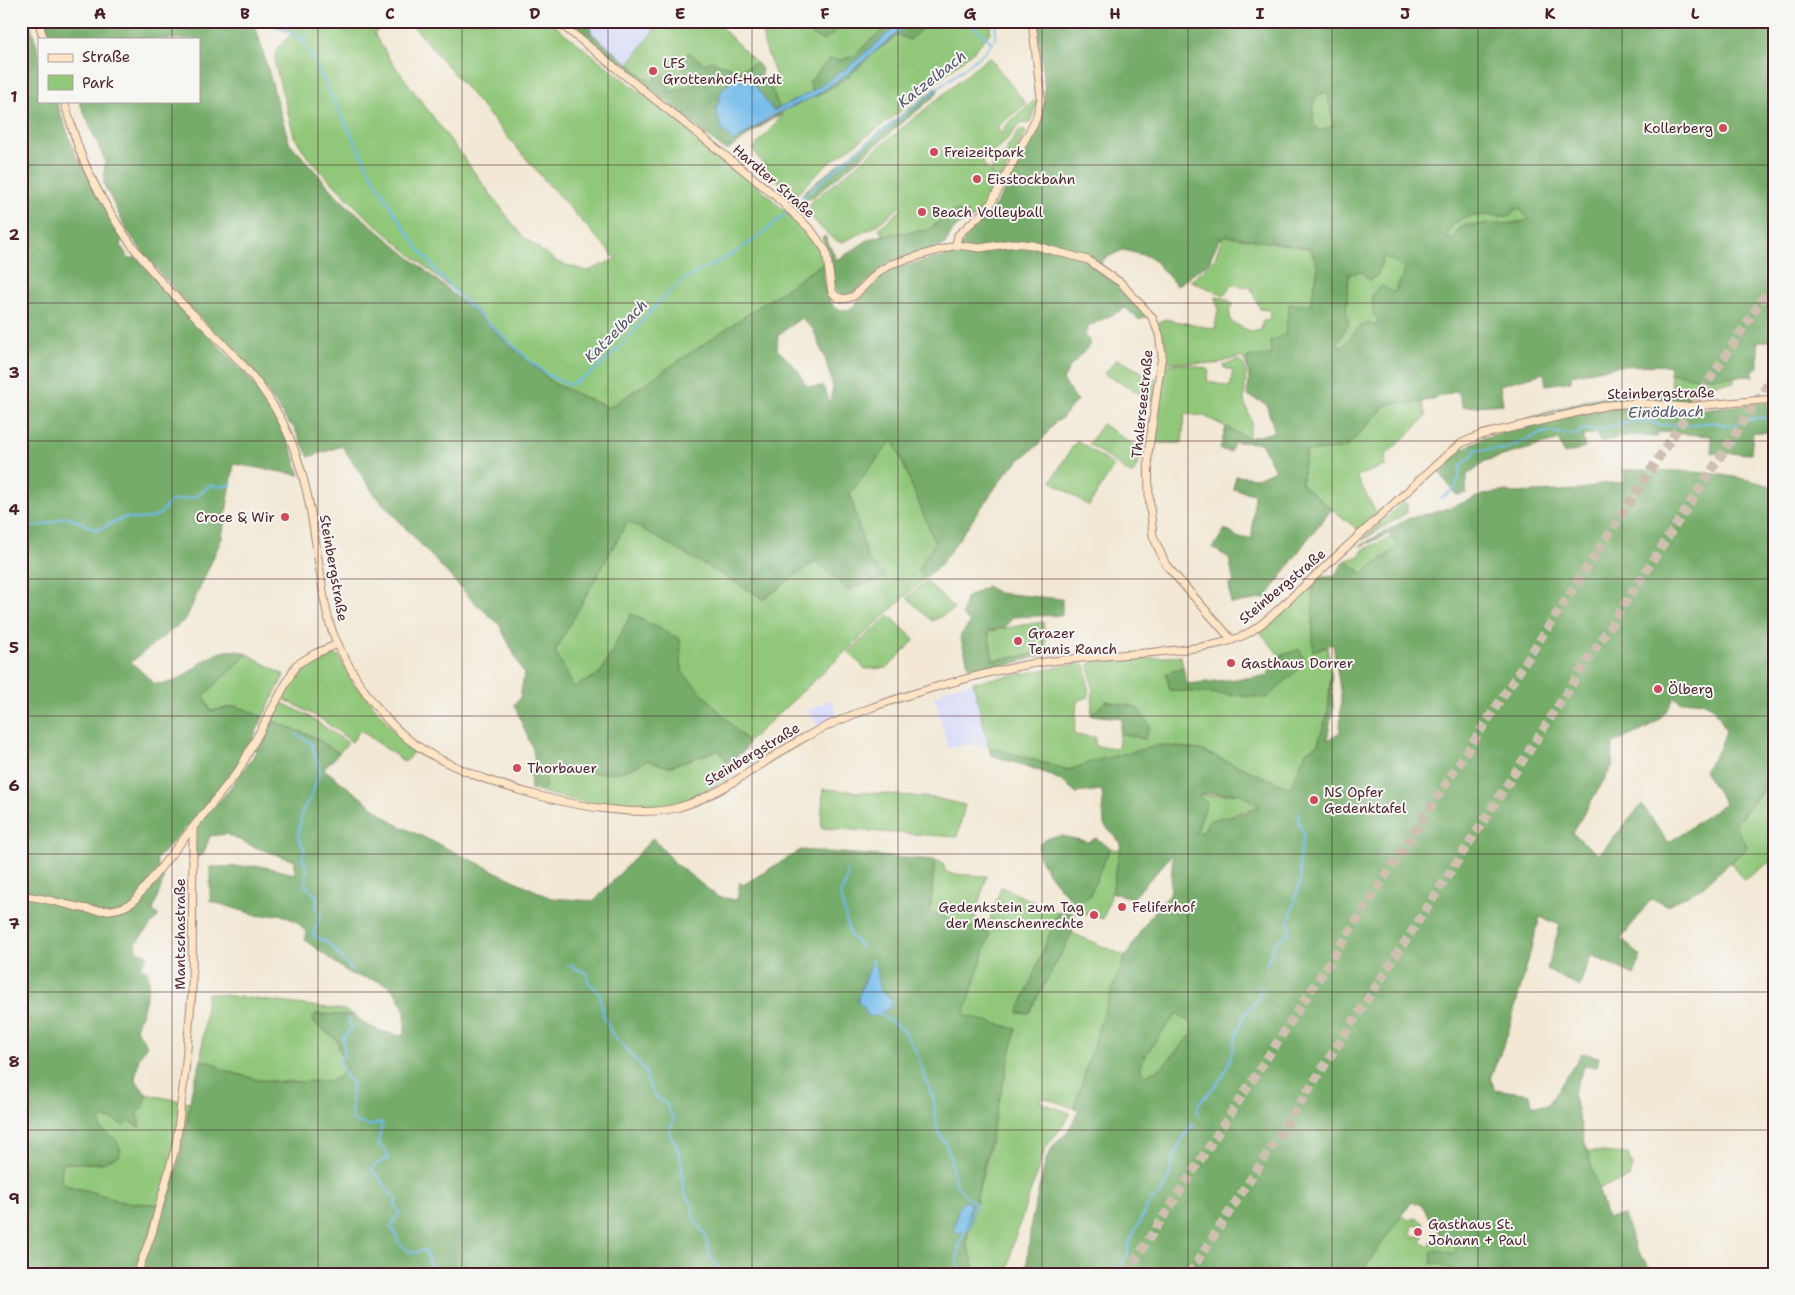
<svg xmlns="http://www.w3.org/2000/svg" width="1795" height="1295" font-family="'Shantell Sans',sans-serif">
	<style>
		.built { fill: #d4d8f9 }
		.green { fill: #90c779; stroke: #6d7352 }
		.forest { fill: #74ac69; stroke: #5f664a; fill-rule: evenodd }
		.water { fill: #71bbea; stroke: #5e6d8a }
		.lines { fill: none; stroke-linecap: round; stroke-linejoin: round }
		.stream { stroke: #71bbea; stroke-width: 2 }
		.highway-tunnel { stroke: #d0c0b2; stroke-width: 9; stroke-dasharray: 9 4.5; stroke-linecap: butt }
		.secondary-casing { stroke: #9e8480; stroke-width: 9 }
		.secondary { stroke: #fde5c5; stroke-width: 7 }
		.grid { fill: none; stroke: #4a1f2b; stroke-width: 1; stroke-opacity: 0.55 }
		.poi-dot { fill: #d1495b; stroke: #f6f6f2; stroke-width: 2 }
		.labels { text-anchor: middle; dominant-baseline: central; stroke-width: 4; stroke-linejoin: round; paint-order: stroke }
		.poi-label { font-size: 14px; fill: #4a1f2b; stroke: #f6f6f2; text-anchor: start }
		.street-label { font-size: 14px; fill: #4a1f2b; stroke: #f6f6f2 }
		.water-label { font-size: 15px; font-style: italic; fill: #58566e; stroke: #f6f6f2 }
		.neatline { fill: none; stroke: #4a1f2b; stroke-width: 2 }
		.grid-label { font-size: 16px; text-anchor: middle; font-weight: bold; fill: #4a1f2b }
	</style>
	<rect width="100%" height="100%" fill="#f6f6f2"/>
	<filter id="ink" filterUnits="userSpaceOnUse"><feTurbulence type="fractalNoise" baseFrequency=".02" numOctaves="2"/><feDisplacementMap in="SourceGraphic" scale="10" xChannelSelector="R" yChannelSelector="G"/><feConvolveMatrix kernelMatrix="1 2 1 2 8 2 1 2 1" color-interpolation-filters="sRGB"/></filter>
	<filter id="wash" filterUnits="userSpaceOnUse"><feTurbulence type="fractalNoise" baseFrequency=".0096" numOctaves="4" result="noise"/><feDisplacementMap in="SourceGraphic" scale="20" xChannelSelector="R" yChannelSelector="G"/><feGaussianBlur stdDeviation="1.12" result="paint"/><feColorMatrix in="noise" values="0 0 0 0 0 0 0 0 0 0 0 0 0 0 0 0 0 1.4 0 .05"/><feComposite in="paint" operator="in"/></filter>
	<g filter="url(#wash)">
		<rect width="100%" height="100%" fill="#f2e8d4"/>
		<!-- built -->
		<g class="built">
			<path d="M567 21H703L701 53 652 90Z"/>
			<path d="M973 682 989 747 971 744 948 748 934 695 943 693 942 690Z"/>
			<path d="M831 699 839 717 818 726 808 711Z"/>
		</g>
		<!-- green -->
		<g class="green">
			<path d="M268 21H394L374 33 389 58 522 236 559 263 588 271 616 259 541 176 409 21H549L747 176 817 241 825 262 609 408 553 383 468 303 361 212 308 158 294 136 275 65 276 50 293 32Z"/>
			<path d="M654 21H715L757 63 739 70 723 65 696 84 670 92 661 72 652 84 628 65 653 31 656 25Z"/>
			<path d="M764 21H811L810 26 842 28 850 21H896L868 42 856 55 842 60 809 82 815 97 850 76 872 54 898 35 910 40 928 21H991L990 33 976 49 892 118 825 166 794 197 763 165 753 149 782 116 771 88 776 76 764 44 762 32Z"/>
			<path d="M989 57 1026 104 997 127 1001 133 1004 131V127L1035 100 1038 101 1030 123 1020 124 1004 143 982 162 992 175 990 170 993 168 991 165 1009 150 1007 148 1019 131 1024 130 1026 133 987 205 971 220 968 213 955 210 928 230 883 235 879 228 903 208 901 206 874 227 843 242C831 243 812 217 804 208Z"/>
			<path d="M1328 92 1333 126 1319 131 1313 124 1314 100 1321 93Z"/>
			<path d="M1516 208 1521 209 1529 220 1496 226 1468 224 1460 228 1454 240 1447 239C1449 210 1488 216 1510 216Z"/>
			<path d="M1227 236 1310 248 1318 267 1311 305 1271 355 1247 357 1248 369 1244 360 1240 357 1215 364 1167 362 1163 335 1157 324 1165 319 1215 329 1218 310 1216 297 1227 299 1234 305 1229 309 1231 322 1252 332 1261 330 1263 320H1269L1270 310 1260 309 1251 288 1232 284 1224 295 1191 281 1215 259 1222 237Z"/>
			<path d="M1384 255 1405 268 1404 274 1375 326 1342 348 1337 344 1349 323 1346 312 1349 274 1362 271 1369 280 1377 276Z"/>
			<path d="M1117 359 1157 380 1153 401 1104 374Z"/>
			<path d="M1239 360 1244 365 1246 372 1244 401 1252 423 1248 438 1204 416 1185 414 1182 443H1153L1165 366C1176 361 1198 366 1209 370L1207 381 1230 387 1233 370 1224 368V365Z"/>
			<path d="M1670 373 1734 377V382L1697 386V396H1673Z"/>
			<path d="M1422 402 1426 417 1386 455 1385 466 1356 476 1377 514 1358 530 1301 484 1306 452 1346 448 1387 404Z"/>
			<path d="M1102 424 1144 452 1133 474H1130L1089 444Z"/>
			<path d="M893 438 935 543 918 569 924 579 748 742 682 672 680 639 631 614 600 674 574 688 555 651 628 520 764 599 815 561 848 590 886 577 867 558 850 493Z"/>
			<path d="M1077 440 1114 466 1089 506 1051 481Z"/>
			<path d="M1404 501 1407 504V513L1362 540Z"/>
			<path d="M1392 537 1398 547 1363 574 1345 561 1359 556 1364 549Z"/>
			<path d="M926 581 955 609 932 621 907 598Z"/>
			<path d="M1313 584V651L1327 647 1331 673 1328 713 1318 744 1306 752 1290 788 1200 750 1161 745 1094 761 1069 770 989 747 973 682 1083 663 1086 666 1089 697 1077 701 1074 735 1095 737V746L1118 748 1120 733 1145 739 1136 707 1106 701 1091 715 1093 692 1089 664 1091 662 1181 656 1183 667 1166 674 1170 690 1267 698 1300 649 1280 656 1260 632Z"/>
			<path d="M889 615 915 640 887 668 865 669 849 652Z"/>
			<path d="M1043 622 1048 652 993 660 988 631Z"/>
			<path d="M328 653 339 656 354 685 363 691 392 729 429 758 428 760 414 751 405 762 360 730 352 742 321 719 284 699 282 695C296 669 299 662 328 653Z"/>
			<path d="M248 654 284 675 263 717 237 706 210 711 204 695Z"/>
			<path d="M280 702 307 715 348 743 339 753 312 736 270 720Z"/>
			<path d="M720 750 733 773C717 783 704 796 684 802 637 817 587 803 541 792L545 788V766C579 770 618 782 647 760L668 767Z"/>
			<path d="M1774 777V859L1744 880 1731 863 1747 847 1734 826Z"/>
			<path d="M823 789 935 798 965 805 957 837 821 828Z"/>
			<path d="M1238 793 1260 806C1251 810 1241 811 1232 815 1220 820 1210 831 1196 833L1207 803 1200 798V794L1208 796Z"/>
			<path d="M1110 848 1120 850 1112 893 1103 919 1084 913 1075 904 1089 897Z"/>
			<path d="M935 860 943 863 945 871 951 874 987 876 974 918 989 922 1001 887 1058 913 1019 1013H1029L1072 933 1125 956 1074 1108 1042 1097 1040 1102 1070 1113 1066 1122 1046 1147 1014 1240 1007 1274H977L966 1242 992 1137 964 1015 930 912Z"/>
			<path d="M207 993 344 1010 354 1015 316 1014 314 1023 337 1040 345 1068 341 1076 330 1081 282 1082 259 1080 223 1070 210 1061H201Z"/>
			<path d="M1177 1013 1192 1024 1193 1033 1162 1067 1146 1075 1140 1069 1145 1055Z"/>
			<path d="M146 1094 190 1103 181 1159 166 1205 121 1202 107 1196 65 1185 61 1180 62 1163H102L119 1156 116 1140 101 1129 100 1122 104 1118 114 1120 124 1126 129 1121 137 1127 140 1122 137 1113 144 1105Z"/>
			<path d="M1587 1151 1628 1154 1632 1165 1629 1178 1597 1189Z"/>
			<path d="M1401 1215 1409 1220 1416 1218 1425 1224 1419 1227 1417 1224 1411 1228 1413 1230 1410 1232 1414 1238 1421 1234 1424 1238 1421 1240 1424 1245 1426 1244 1429 1247 1431 1245 1430 1242 1435 1239 1458 1247 1454 1255 1439 1263 1460 1274 1372 1273 1366 1266Z"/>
		</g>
		<!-- forest -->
		<g class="forest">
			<path d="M44 21H254L289 142 341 200 463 302 553 383 609 408 825 262C823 283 823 291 835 308L843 310 851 309 884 274 902 266 959 253C965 229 982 224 995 205 1008 187 1040 130 1043 109 1048 81 1039 49 1036 21H1774V341H1758V367L1753 370V376L1697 378 1670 373 1669 365 1619 366 1571 375V381L1546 385 1544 373 1500 385 1503 404 1463 407 1458 391 1422 402 1387 404 1346 448 1306 452 1301 484 1332 509 1306 541 1266 598 1231 604 1229 584 1234 583 1229 558 1213 548 1225 529 1239 538H1252L1254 494 1233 489 1236 476 1257 478 1275 470 1261 443 1234 442 1230 452 1220 449 1226 427 1248 438 1275 432 1266 404 1247 395 1249 382 1247 357 1271 355 1270 341 1285 335 1289 304 1311 305 1318 267 1310 248 1227 236 1219 239 1209 262 1177 286 1151 257 1123 250 1105 258 1097 270 1119 285 1148 316 1139 320 1126 308 1089 326 1085 335 1091 344 1070 367 1063 380 1077 400 1061 419 1055 422 1038 445 1008 470 941 564 924 579 918 569 935 543 893 439 850 493 867 558 886 577 848 590 815 561 764 599 628 521 555 651 574 687 600 674 631 614 680 639 682 672 748 742 745 750 727 763 719 750 668 767 647 760C618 782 579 770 546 766L545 788 541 792 531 789 530 772 536 771 533 750 514 704 520 699 524 674 499 624 474 602 375 495 342 446 309 457 294 428 287 421 253 370 194 312 146 257 126 229 104 184 105 161 79 101H199V39H51ZM1321 93H1328L1333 126 1319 131 1313 124 1314 100ZM1516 208 1521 209 1529 220C1514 227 1466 221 1459 229 1457 232 1455 237 1454 240L1447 239C1449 210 1488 216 1510 216ZM1384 256 1404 268V274L1394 293 1381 285 1372 295 1373 315 1379 321 1375 326 1369 323 1360 326 1342 348 1337 344 1349 323 1346 312 1349 274 1362 272 1369 280 1377 276ZM801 318 813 329 826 361 833 387 830 402 823 386 810 387 804 383 799 371 777 349 778 335Z"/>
			<path d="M568 21H590L591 33 652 83 661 71 671 92 696 84 682 66 688 52 705 64 711 61 739 70 757 63 762 69 760 79 771 88 780 108 772 111 742 79 732 81 722 90 734 142 781 112 782 116 773 118 728 150 723 149Z"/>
			<path d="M811 21H850L823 41 813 35 810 26Z"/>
			<path d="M896 21H928L910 40 898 35 872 54 850 76 815 97 809 82 829 59 842 60 856 55 868 42Z"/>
			<path d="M24 26H31L39 54V101H56L75 153 123 237 121 246 129 259 137 257 161 286 247 375 271 408 290 445 300 475 234 464 222 538 186 619 131 662 155 684C160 683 166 684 171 682 198 673 213 640 248 654L204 695 210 711 237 706 263 717 246 754 210 802 156 860 164 879 153 910 159 916C156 918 139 939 136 943L137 952 147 954 148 956 139 967 147 970C153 987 141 1013 136 1029L147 1045 139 1058 135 1079 146 1094 144 1105 137 1113 140 1127 129 1121 124 1126 114 1120 104 1118 100 1122 101 1129 116 1140 121 1150 119 1156 102 1163H62L61 1180 65 1185 107 1196 121 1202 166 1205 181 1159 192 1089 201 1061H210L223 1070 259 1080 282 1082 330 1081 341 1076 345 1068 337 1040 314 1023 312 1018 316 1014 354 1015 365 1024 377 1030 401 1036 405 1031V1011L398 996 389 986 379 981 350 974 305 940 306 932 297 922 280 914 260 916 210 901V867L260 866 295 874V861L257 848 226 834 210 836 203 855 197 857 194 850 199 822 223 797 253 757 270 720 312 736 339 753 324 769 394 823 551 898 594 901 653 838 676 864 718 897 737 900 740 882 743 885 801 850 935 860 930 912 990 934 964 1015 1016 1029 966 1242 977 1274H21V27ZM870 967 880 990 892 999 860 991Z"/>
			<path d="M936 88 938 90 936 95 812 198 806 200 802 195 806 190Z"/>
			<path d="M955 210 968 213 969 217 954 229 944 245 939 248 898 259 854 292 842 296C830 289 834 269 830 256 828 249 825 244 822 238L825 236 836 259 841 258 869 239 883 235 928 230Z"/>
			<path d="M1654 393 1673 396H1697L1698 403C1676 403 1654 399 1632 399 1596 399 1559 411 1524 420L1591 399 1625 394Z"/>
			<path d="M1774 402V433L1753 432 1751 454 1712 453 1711 436 1658 432 1657 437 1630 435 1600 442 1597 433 1583 436 1585 448 1564 454 1559 440 1485 461 1467 475 1466 493 1456 495 1438 470 1456 453 1482 438 1560 417 1626 406 1691 410Z"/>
			<path d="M1624 470C1675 470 1725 471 1774 487V777L1734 825 1748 847 1700 889 1667 905 1651 899 1621 939 1641 956 1634 975 1591 955 1579 987 1547 969 1560 925 1540 917 1508 1033 1491 1076 1494 1089 1530 1094 1532 1105H1548L1582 1053 1599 1057 1597 1067 1585 1065 1573 1093 1587 1151 1607 1218 1624 1215 1635 1248 1655 1274H1460L1439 1263 1432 1264 1431 1253 1437 1249 1454 1255 1457 1247 1440 1240 1441 1235 1421 1204 1411 1202 1366 1266 1372 1273 1378 1274H1026L1031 1223 1046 1159 1054 1145 1067 1133 1079 1110 1074 1108C1096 1040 1117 943 1170 895L1173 854 1133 898 1112 893 1121 843 1104 825 1102 790 1076 793C1056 771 1018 765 991 755L989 747 1069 770 1094 761 1161 745 1200 750 1290 788 1306 752 1318 744 1328 713 1331 673 1333 708 1327 740 1340 732 1341 696 1333 644 1313 651V584L1321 577 1334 576 1345 561 1363 573 1398 547 1390 534 1360 546 1407 519 1446 509 1485 494 1507 491 1514 493 1579 490 1600 484 1625 482ZM1674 697 1681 702C1706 697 1717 708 1726 731L1719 750 1704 771 1725 803 1668 843 1642 804 1599 855 1572 833 1612 767 1613 743C1641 731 1661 727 1674 697ZM1238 793 1259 806 1248 812 1209 820 1203 832 1196 833 1207 803 1200 798V794ZM1177 1013 1192 1024 1193 1033 1162 1067 1146 1075 1140 1069 1145 1055Z"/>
			<path d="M987 586 998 593 1062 599V615L1012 617 1005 628 988 631 993 660 1065 650V653L1047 654 974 674 969 667 960 636 970 623 962 615 966 598Z"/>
			<path d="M1300 649 1305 663 1267 698 1170 690 1166 674 1183 667 1187 684 1266 676 1280 656Z"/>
			<path d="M1106 701 1136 707 1150 725 1145 739 1120 733 1122 718 1091 715Z"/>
			<path d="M1062 836 1089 842 1096 838 1110 848 1089 897 1075 904C1060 887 1009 838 1062 836Z"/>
			<path d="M1071 911 1075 915 1069 924 1074 927 1072 933 1029 1013H1018L1058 913Z"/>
		</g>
		<!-- water -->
		<g class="water">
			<path d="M903 21H912L850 72 813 97 772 116 734 142 722 130 716 110 722 90 732 81 742 79 753 83 773 111 811 92 847 68Z"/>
			<path d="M870 967H877L880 990 893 1002 888 1009 873 1017 867 1015 864 1007 858 1003V998Z"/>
			<path d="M966 1201 970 1203V1206C966 1217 972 1233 957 1233L954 1229 958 1210 963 1202Z"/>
		</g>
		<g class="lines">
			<!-- stream -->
			<g class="stream">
				<path d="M266 21 300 38 305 44C345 119 378 199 433 267 454 293 480 316 505 338 525 356 543 376 569 385 614 366 640 319 674 287 689 274 707 268 724 259 748 246 768 230 788 211"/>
				<path d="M968 21 992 43"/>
				<path d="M304 41 307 21"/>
				<path d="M791 208 847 159 985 52 995 39 996 21"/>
				<path d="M1441 498C1458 488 1458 485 1461 466L1473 455 1475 450 1505 449 1545 432 1578 435 1580 430 1589 429 1592 431 1635 421 1644 423 1650 421 1659 425H1695L1713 422 1730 426 1756 418H1774"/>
				<path d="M21 526C38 528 52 524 66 516L97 530 126 517 134 519 151 518 160 514 171 501 196 497 210 485 220 487 232 484"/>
				<path d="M297 734 311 743 320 771 311 797 302 811 298 836 305 852 302 858 307 869 305 885 317 897 316 907 321 915 313 935 327 942 352 970"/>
				<path d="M847 871V880L840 895 850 935 862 948"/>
				<path d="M873 959V969"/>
				<path d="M568 965 587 973 588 981 600 994 603 1015 611 1032 644 1069 650 1088 657 1098 666 1103 669 1112 674 1117 669 1134 675 1142 681 1159 683 1185 685 1195 692 1203 694 1219 705 1234 710 1256 723 1274"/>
				<path d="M1266 966 1276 942 1290 932 1289 922 1301 878 1299 859 1304 834 1299 824V813"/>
				<path d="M878 1013 903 1030 915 1049 934 1101 937 1130 947 1146 956 1184 965 1196 975 1203 968 1227 960 1242 957 1260 959 1269 955 1274"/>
				<path d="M347 1018 352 1027 343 1038 344 1055 339 1062 345 1076 352 1082 351 1115 354 1121 372 1126 382 1122 379 1145 386 1151 389 1158 375 1165 372 1171C384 1178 385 1191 397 1198L395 1203 399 1214 390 1227C402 1239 391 1241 412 1253L425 1250 431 1267 437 1274"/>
				<path d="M1197 1115 1198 1104C1207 1094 1219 1084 1225 1072 1234 1053 1235 1031 1246 1013 1252 1002 1260 1004 1261 988"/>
				<path d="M1114 1274 1128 1254V1245L1150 1201 1159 1196 1170 1175 1173 1159 1185 1134 1194 1123"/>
			</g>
		</g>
	</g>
	<g filter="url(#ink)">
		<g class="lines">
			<!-- highway-tunnel -->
			<g class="highway-tunnel">
				<path d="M1126 1274 1774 281"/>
				<path d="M1189 1274 1774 374"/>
			</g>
			<defs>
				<g id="secondary">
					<path d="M38 21 44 39"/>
					<path d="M557 21 773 194 811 230 826 251 832 292 837 297 845 299 854 296 878 272 891 264 956 245"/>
					<path d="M1032 21 1041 98 1036 119 989 207 958 235 956 245 980 248 1014 243 1032 245 1088 260 1121 283 1152 317 1159 334 1162 355 1148 454 1149 496 1153 536 1166 565 1232 640"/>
					<path d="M64 101C70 120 75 139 82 157 102 205 133 251 168 289 208 331 255 368 282 421 305 466 312 515 319 565 323 589 325 615 335 638 351 674 377 714 408 739 459 781 611 824 676 808 721 796 760 763 800 740 844 715 891 700 939 686 971 677 1004 668 1037 663 1086 656 1136 655 1186 649 1207 646 1232 643 1250 632 1257 628 1264 622 1270 617L1449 453 1462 443 1480 435 1609 405 1638 403 1684 407 1774 399"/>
					<path d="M21 896C56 896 102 924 133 902L239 770 296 665 314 654 338 644"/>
					<path d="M137 1274 152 1233 176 1145 185 1072 192 992 193 829"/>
				</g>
			</defs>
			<!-- secondary casing -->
			<use href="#secondary" class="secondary-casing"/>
			<!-- secondary -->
			<use href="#secondary" class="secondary"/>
		</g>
	</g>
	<!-- grid -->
	<path class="grid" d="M172 21V39M318 21V1274M462 21V1274M608 21V1274M752 21V1274M898 21V1274M1042 21V1274M1188 21V1274M1332 21V1274M1478 21V1274M1622 21V1274M172 101V1274M21 165H1774M21 303H1774M21 441H1774M21 579H1774M21 716H1774M21 854H1774M21 992H1774M21 1130H1774"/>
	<!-- markers -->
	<g class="poi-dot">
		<circle cx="653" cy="71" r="5"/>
		<circle cx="1723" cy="128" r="5"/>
		<circle cx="934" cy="152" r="5"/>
		<circle cx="977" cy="179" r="5"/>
		<circle cx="922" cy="212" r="5"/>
		<circle cx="285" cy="517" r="5"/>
		<circle cx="1018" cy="641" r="5"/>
		<circle cx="1231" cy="663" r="5"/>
		<circle cx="1658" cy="689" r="5"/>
		<circle cx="517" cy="768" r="5"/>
		<circle cx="1314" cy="800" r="5"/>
		<circle cx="1122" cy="907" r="5"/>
		<circle cx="1094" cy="915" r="5"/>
		<circle cx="1418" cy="1232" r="5"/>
	</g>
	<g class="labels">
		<!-- poi labels -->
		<g class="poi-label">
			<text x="663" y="63">LFS<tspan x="663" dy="16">Grottenhof-Hardt</tspan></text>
			<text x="1713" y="128" text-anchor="end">Kollerberg</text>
			<text x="944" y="152">Freizeitpark</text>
			<text x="987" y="179">Eisstockbahn</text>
			<text x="932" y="212">Beach Volleyball</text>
			<text x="275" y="517" text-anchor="end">Croce &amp; Wir</text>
			<text x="1028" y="633">Grazer<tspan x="1028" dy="16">Tennis Ranch</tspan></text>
			<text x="1241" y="663">Gasthaus Dorrer</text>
			<text x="1668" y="689">Ölberg</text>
			<text x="527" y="768">Thorbauer</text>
			<text x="1324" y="792">NS Opfer<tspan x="1324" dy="16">Gedenktafel</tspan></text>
			<text x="1084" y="907" text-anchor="end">Gedenkstein zum Tag<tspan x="1084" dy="16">der Menschenrechte</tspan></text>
			<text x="1132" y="907">Feliferhof</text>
			<text x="1428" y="1224">Gasthaus St.<tspan x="1428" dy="16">Johann + Paul</tspan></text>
		</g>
		<!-- street labels -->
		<g class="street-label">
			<text transform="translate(774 181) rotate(41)">Hardter Straße</text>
			<text transform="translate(1661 393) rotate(-1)">Steinbergstraße</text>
			<text transform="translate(1142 404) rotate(-84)">Thalerseestraße</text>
			<text transform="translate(334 568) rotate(80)">Steinbergstraße</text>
			<text transform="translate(1282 586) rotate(-40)">Steinbergstraße</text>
			<text transform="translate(752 754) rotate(-31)">Steinbergstraße</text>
			<text transform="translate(180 934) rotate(-90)">Mantschastraße</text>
		</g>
		<!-- water labels -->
		<g class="water-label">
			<text transform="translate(932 79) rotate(-38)">Katzelbach</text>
			<text transform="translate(616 331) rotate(-45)">Katzelbach</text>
			<text transform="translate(1666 412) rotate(-1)">Einödbach</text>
		</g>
	</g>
	<!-- margin -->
	<rect width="1795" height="1295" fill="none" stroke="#f6f6f2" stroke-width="55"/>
	<!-- legend -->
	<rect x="38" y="38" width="162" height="65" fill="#f6f6f2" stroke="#b1a0a2"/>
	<rect x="48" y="54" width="25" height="8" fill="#fde5c5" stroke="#b1a0a2"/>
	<text x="82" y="62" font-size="15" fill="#4a1f2b">Straße</text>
	<rect x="48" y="75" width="25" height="15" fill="#90c779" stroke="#b1a0a2"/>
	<text x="82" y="88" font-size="15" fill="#4a1f2b">Park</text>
	<rect x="28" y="28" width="1740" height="1240" class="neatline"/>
	<g class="grid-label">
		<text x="100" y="19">A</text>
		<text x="245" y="19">B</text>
		<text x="390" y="19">C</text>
		<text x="535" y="19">D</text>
		<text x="680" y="19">E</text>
		<text x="825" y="19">F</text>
		<text x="970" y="19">G</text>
		<text x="1115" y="19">H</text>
		<text x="1260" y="19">I</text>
		<text x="1405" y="19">J</text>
		<text x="1550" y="19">K</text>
		<text x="1695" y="19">L</text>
		<text x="14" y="102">1</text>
		<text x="14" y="240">2</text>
		<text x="14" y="378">3</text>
		<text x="14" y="515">4</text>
		<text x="14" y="653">5</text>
		<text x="14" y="791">6</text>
		<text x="14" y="929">7</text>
		<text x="14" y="1067">8</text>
		<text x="14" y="1204">9</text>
	</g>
</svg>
